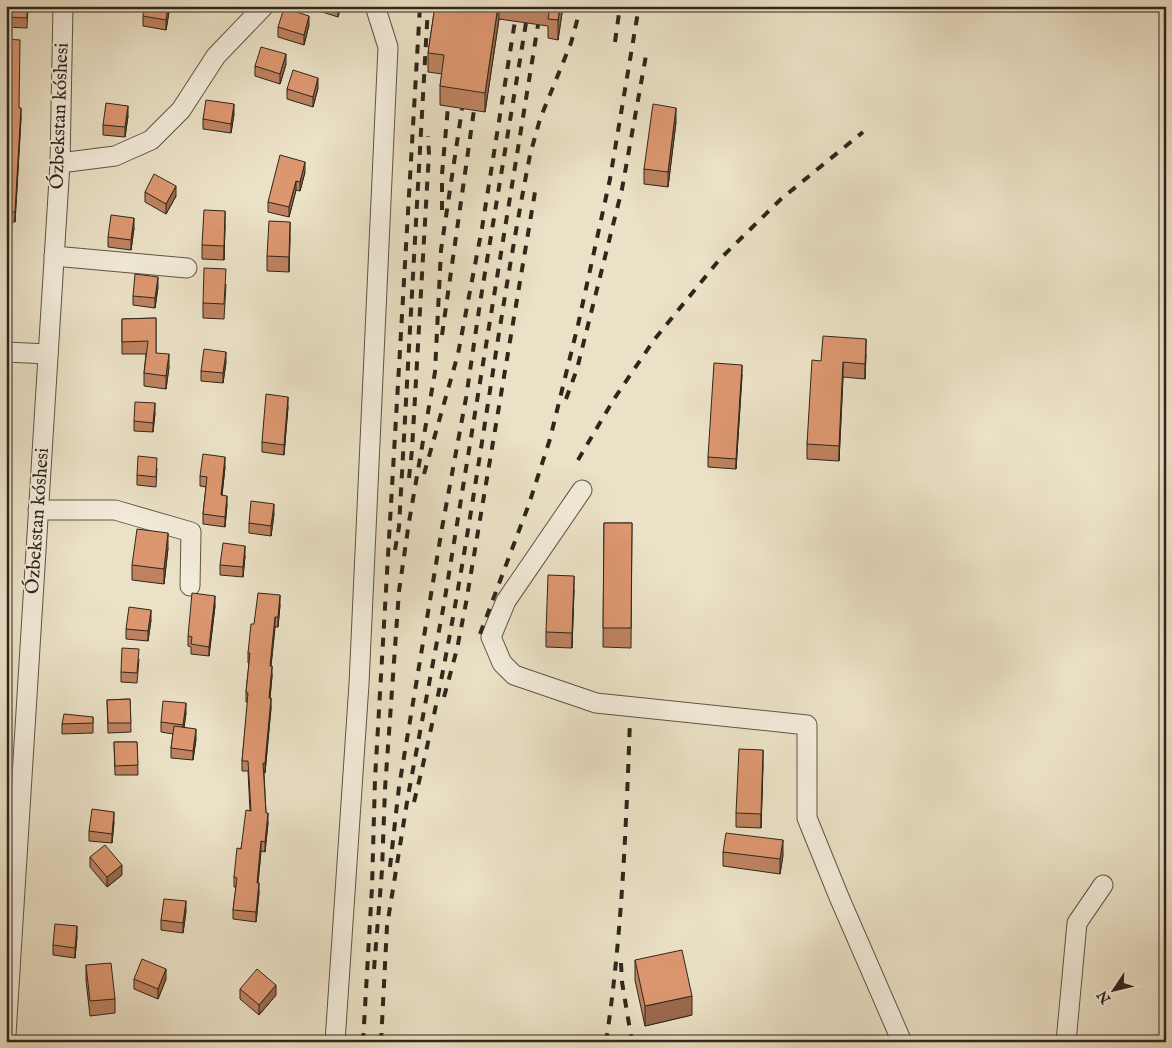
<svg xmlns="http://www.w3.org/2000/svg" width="1172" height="1048" font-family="'IM FELL English',serif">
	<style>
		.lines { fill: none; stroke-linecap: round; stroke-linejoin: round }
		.minor-casing { stroke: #5e5546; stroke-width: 21 }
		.minor { stroke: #f2ecda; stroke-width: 19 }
		.rail { stroke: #2f261c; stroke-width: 4; stroke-dasharray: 9 9; stroke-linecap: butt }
		.wall { fill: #be8260; stroke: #2f261c }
		.shaded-wall { fill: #9b6a4e; stroke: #2f261c }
		.building { fill: #dd9770; stroke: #2f261c }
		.labels { text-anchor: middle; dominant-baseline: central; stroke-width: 4; stroke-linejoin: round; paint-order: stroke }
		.street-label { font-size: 19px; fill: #2f261c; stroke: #f2ecda }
	</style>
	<rect width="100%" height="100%" fill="#ebe1c6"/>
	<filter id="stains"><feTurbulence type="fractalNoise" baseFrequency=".004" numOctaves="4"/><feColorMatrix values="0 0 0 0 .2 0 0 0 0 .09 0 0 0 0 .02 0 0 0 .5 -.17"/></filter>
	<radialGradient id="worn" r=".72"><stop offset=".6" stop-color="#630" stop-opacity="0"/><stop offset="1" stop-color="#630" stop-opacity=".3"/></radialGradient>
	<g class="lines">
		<defs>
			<g id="minor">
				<path d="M60 163 115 156 151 140 181 110 216 56 264 6"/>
				<path d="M54 256 187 268"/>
				<path d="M6 352 48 354"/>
				<path d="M582 490 506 601 491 637 502 663 514 675 596 703 807 725V818L839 897 902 1042"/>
				<path d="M38 510H115L191 532 190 586"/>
				<path d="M6 1035 60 163 63 6"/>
				<path d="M335 1042 359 684 388 47 375 6"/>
				<path d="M1066 1042 1077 923 1103 885"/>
			</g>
		</defs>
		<!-- minor casing -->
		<use href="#minor" class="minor-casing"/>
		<!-- minor -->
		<use href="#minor" class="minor"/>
		<!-- rail -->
		<g class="rail">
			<path d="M615 42 620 6"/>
			<path d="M442 210V174L448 107"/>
			<path d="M442 335 474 110"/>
			<path d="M566 399 577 369 622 189 647 50"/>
			<path d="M578 460 614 399 654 340 719 260 781 199 863 132"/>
			<path d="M424 474 458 354 482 228 515 21"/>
			<path d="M409 478 412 450 427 187 429 154 428 136"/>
			<path d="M395 550 399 527 428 6"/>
			<path d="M480 634 529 504 550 439 578 325 610 179 639 6"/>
			<path d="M444 697 457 649 466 603 535 192"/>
			<path d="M414 802C467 589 488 370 530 155L540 119 571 43 581 6"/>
			<path d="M390 867 399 787 442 528 466 398 480 303 526 23"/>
			<path d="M621 963 622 982 632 1042"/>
			<path d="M374 969 382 870 385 789 399 591 409 522 435 372 441 250 462 109"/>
			<path d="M363 1042 372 887 375 779 420 6"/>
			<path d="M381 1042 387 926 408 796 444 604 538 25"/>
			<path d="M606 1042C622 936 626 828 630 720"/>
		</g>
	</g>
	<!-- wall -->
	<g class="wall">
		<path d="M6 6H28L27 28 6 27Z"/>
		<path d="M170 6 166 30 143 26V16Z"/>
		<path d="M313 6H341L338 17 313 9Z"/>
		<path d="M435 6H563L558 40 548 38V26L499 19 485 112 440 105V86L442 74 428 72V53Z"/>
		<path d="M790 6H805L792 8Z"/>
		<path d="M870 6H891L885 10H874Z"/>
		<path d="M309 25 304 45 278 37V27Z"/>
		<path d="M6 39 21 118 15 222H12L10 271H6Z"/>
		<path d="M286 64 280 84 255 76V66Z"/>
		<path d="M318 88 313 107 287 99V89Z"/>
		<path d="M234 114 231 133 203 129V119Z"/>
		<path d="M128 116 125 137 103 135V125Z"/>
		<path d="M676 122 668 187 644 184V169Z"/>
		<path d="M305 172 300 191 296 190 289 217 268 212V202Z"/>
		<path d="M145 192 176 196 166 214 145 202Z"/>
		<path d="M225 225 224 260 202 259V245Z"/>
		<path d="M134 228 131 250 108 247V237Z"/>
		<path d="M290 237 289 272 267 271V256Z"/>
		<path d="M226 284 224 319 203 318V303Z"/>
		<path d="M158 287 155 308 133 305V296Z"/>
		<path d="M156 318V353L169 367 166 389 144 386V373L146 354H122V319Z"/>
		<path d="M866 354 865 379 843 377 839 461 807 459V444L821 361Z"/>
		<path d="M226 362 223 383 201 381V371Z"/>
		<path d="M742 375 736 469 708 467V457Z"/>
		<path d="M288 407 284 455 262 452V442Z"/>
		<path d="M155 413 153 432 134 431V421Z"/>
		<path d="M225 467 222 495 227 505 225 527 203 524V514L206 487 200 486V476Z"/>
		<path d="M157 468 156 487 137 485V475Z"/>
		<path d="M274 514 271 536 249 533V523Z"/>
		<path d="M604 523H632L631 648 603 647Z"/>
		<path d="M168 548 164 584 132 580V565Z"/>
		<path d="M245 556 243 577 220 575V565Z"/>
		<path d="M574 590 572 648 546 647V632Z"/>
		<path d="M280 605 278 627H275L271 666 272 676 270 698 271 708 265 773H264L266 813 268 823 265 852 261 851 258 883 259 893 256 922 233 919V910L236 887H234V877L250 811 248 771H242V761L248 702H246V692L249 663H248V653L254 624Z"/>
		<path d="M215 606 209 656 191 654V647L188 646V636Z"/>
		<path d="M151 620 148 641 126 639V629Z"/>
		<path d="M139 659 137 683 121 682V672Z"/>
		<path d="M130 699 131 732 108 733 107 700Z"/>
		<path d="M186 713 184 727 196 739 193 760 171 758V748L173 734 161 732V722Z"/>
		<path d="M93 717V733L62 734V724Z"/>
		<path d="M114 742H137L138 775H115Z"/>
		<path d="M763 765 761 828 736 827V813Z"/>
		<path d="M114 822 112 843 89 841V831Z"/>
		<path d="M723 852 783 855 780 874 723 866Z"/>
		<path d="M90 857 122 875 107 887 90 867Z"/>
		<path d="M186 911 183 933 161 930V920Z"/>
		<path d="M77 936 75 958 53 955V945Z"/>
		<path d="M635 960 692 1015 645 1026 635 980Z"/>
		<path d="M86 965 115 999V1013L90 1016 86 980Z"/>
		<path d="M134 979H166L158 999 134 989Z"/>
		<path d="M240 989 276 995 259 1015 240 999Z"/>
	</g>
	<!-- shaded-wall -->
	<g class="shaded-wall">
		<path d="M168 6H170L166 30V20Z"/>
		<path d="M338 6H341L338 17Z"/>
		<path d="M498 6H499V19L485 112V93Z"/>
		<path d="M560 6H563L558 40V20Z"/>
		<path d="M885 6H891L885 10Z"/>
		<path d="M309 16V25L304 45V35Z"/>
		<path d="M286 54V64L280 84V74Z"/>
		<path d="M318 78V88L313 107V97Z"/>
		<path d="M234 104V114L231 133V124Z"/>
		<path d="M128 106V116L125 137V127Z"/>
		<path d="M21 108V118L15 222V212Z"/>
		<path d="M676 108V122L668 187V172Z"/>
		<path d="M305 162V172L300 191V182Z"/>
		<path d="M296 181V190L289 217V207Z"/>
		<path d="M176 186V196L166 214V204Z"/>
		<path d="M225 211V225L224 260V246Z"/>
		<path d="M134 218V228L131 250V240Z"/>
		<path d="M290 222V237L289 272V257Z"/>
		<path d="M158 277V287L155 308V298Z"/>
		<path d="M866 339V354L865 379V364Z"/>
		<path d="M226 352V362L223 383V373Z"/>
		<path d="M169 354V367L166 389V376Z"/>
		<path d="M843 362V377L839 461V446Z"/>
		<path d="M742 365V375L736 469V459Z"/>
		<path d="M288 397V407L284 455V445Z"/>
		<path d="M155 403V413L153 432V423Z"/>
		<path d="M225 457V467L221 505V495Z"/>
		<path d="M227 496V505L225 527V517Z"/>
		<path d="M274 504V514L271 536V526Z"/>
		<path d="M168 533V548L164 584V569Z"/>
		<path d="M245 546V556L243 577V567Z"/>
		<path d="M574 576V590L572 648V633Z"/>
		<path d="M280 595V605L278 627V617Z"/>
		<path d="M215 596V606L209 656V647Z"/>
		<path d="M151 610V620L148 641V631Z"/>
		<path d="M275 617V627L270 675V666Z"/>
		<path d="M272 666V676L269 708V698Z"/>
		<path d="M271 698V708L265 773V763Z"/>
		<path d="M186 703V713L183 735V725Z"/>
		<path d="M196 729V739L193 760V751Z"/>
		<path d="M763 750V765L761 828V814Z"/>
		<path d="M114 812V822L112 843V834Z"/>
		<path d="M268 813V823L265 852V842Z"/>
		<path d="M783 840V855L780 874V859Z"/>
		<path d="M261 841V851L257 893V883Z"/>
		<path d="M122 865V875L107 887V877Z"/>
		<path d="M259 883V893L256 922V912Z"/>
		<path d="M186 901V911L183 933V923Z"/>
		<path d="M77 926V936L75 958V948Z"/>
		<path d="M166 969V979L158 999V989Z"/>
		<path d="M276 985V995L259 1015V1005Z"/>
		<path d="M692 996V1015L645 1026V1006Z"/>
	</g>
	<!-- building -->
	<g class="building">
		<path d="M6 6H27V18L6 17Z"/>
		<path d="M144 6H168L166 20 143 16Z"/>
		<path d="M435 6H498L485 93 440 86 444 55 428 53Z"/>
		<path d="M545 6H560L558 20 548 19 550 7Z"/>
		<path d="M284 8 309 16 304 35 278 27Z"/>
		<path d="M6 39 20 40 19 108H21L15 212H12L10 261H6Z"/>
		<path d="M261 47 286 54 280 74 255 66Z"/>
		<path d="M293 70 318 78 313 97 287 89Z"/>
		<path d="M206 100 234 104 231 124 203 119Z"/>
		<path d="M106 103 128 106 125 127 103 125Z"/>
		<path d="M653 104 676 108 668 172 644 169Z"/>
		<path d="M280 155 305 162 300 182 296 181 289 207 268 202Z"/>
		<path d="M154 174 176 186 166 204 145 192Z"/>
		<path d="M204 210 225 211 224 246 202 245Z"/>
		<path d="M111 215 134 218 131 240 108 237Z"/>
		<path d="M269 221 290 222 289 257 267 256Z"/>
		<path d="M204 268 226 269 224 304 203 303Z"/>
		<path d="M135 274 158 277 155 298 133 296Z"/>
		<path d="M6 291H8L7 323H6Z"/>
		<path d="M156 318V353L169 354 166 376 144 373 148 341 122 342V319Z"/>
		<path d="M823 336 866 339 865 364 843 362 839 446 807 444 812 360 821 361Z"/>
		<path d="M204 349 226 352 223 373 201 371Z"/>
		<path d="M714 363 742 365 736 459 708 457Z"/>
		<path d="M266 394 288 397 284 445 262 442Z"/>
		<path d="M135 402 155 403 153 423 134 421Z"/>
		<path d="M203 454 225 457 221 495 227 496 225 517 203 514 207 477 200 476Z"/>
		<path d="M138 456 157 458 156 477 137 475Z"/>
		<path d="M251 501 274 504 271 526 249 523Z"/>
		<path d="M604 523H632L631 628H603Z"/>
		<path d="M137 529 168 533 164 569 132 565Z"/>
		<path d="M223 543 245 546 243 567 220 565Z"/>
		<path d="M548 575 574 576 572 633 546 632Z"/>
		<path d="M192 593 215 596 209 647 191 644 192 637 188 636Z"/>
		<path d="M258 593 280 595 278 617H275L270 666H272L269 698H271L265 763H263L266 813H268L265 842 261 841 257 883H259L256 912 233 910 237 878 234 877 237 848 241 849 246 810 251 811 248 761H242L248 693 246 692 250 653H248L251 624H254Z"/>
		<path d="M129 607 151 610 148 631 126 629Z"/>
		<path d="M122 648 139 649 137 673 121 672Z"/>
		<path d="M130 699 131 723H108L107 700Z"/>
		<path d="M163 701 186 703 183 725 161 722Z"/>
		<path d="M64 714 93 717V723L62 724Z"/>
		<path d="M174 726 196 729 193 751 171 748Z"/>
		<path d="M114 742H137L138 765 115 766Z"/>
		<path d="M739 749 763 750 761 814 736 813Z"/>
		<path d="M92 809 114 812 112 834 89 831Z"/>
		<path d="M726 833 783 840 780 859 723 852Z"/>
		<path d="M105 845 122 865 107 877 90 857Z"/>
		<path d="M164 899 186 901 183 923 161 920Z"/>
		<path d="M55 924 77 926 75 948 53 945Z"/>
		<path d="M682 950 692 996 645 1006 635 960Z"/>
		<path d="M142 959 166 969 158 989 134 979Z"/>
		<path d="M111 963 115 999 90 1001 86 965Z"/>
		<path d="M257 969 276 985 259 1005 240 989Z"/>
	</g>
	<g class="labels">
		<!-- street labels -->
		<g class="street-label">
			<text transform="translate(60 116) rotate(-88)">Ózbekstan kóshesi</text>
			<text transform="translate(38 521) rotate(-86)">Ózbekstan kóshesi</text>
		</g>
	</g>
	<!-- margin -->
	<rect width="1172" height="1048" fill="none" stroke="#ebe1c6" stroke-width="25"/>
	<rect x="8" y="8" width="1157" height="1033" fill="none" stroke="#2f261c" stroke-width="2.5"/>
	<rect x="12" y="12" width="1147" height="1023" fill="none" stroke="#2f261c"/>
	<!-- north arrow -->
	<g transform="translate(1114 990) rotate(235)" stroke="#f2ecda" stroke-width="4" paint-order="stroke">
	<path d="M0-4L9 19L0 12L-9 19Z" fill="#2f261c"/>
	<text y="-8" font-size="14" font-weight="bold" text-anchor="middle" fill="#2f261c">N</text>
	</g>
	<rect width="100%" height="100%" filter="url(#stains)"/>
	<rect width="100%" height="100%" fill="url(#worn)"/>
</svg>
